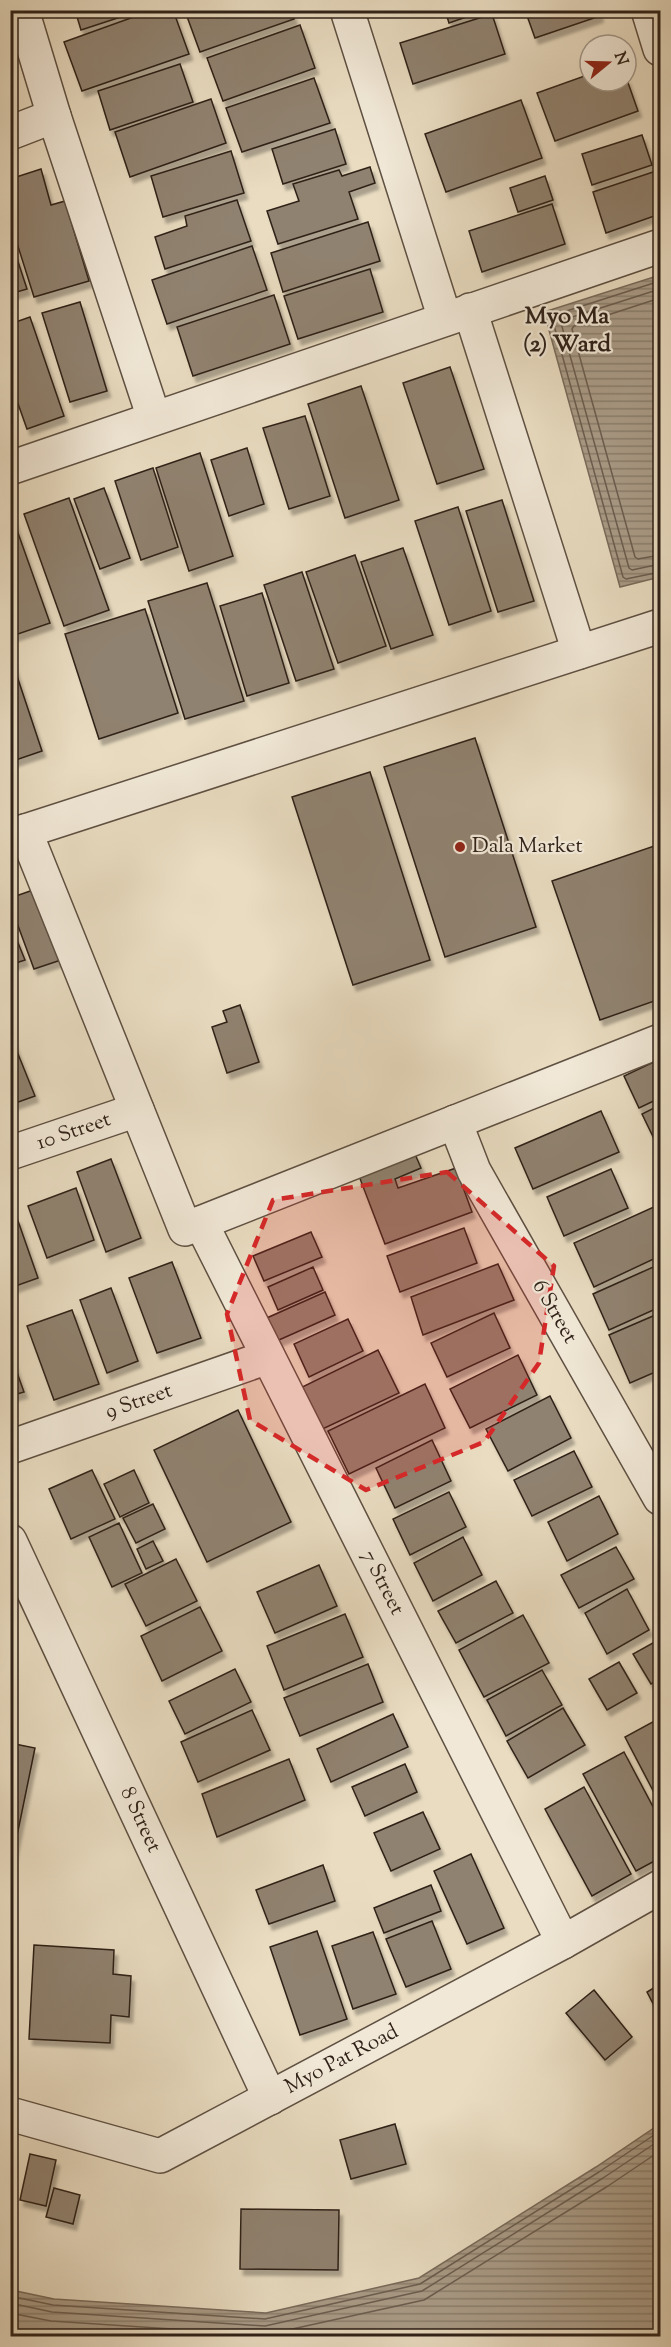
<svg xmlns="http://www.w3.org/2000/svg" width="671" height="2347" font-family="'Sorts Mill Goudy',serif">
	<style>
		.water { fill: url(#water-rules); stroke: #796b5b; stroke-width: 1.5 }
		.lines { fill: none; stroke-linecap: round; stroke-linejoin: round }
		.shore { stroke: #6c5e50; stroke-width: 1.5 }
		.building { fill: #908270; stroke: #2f2118; stroke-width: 1.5; filter: url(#shadow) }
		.minor-casing { stroke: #5e5042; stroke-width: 36 }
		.minor { stroke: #f1e8d7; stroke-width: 33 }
		.marked { fill: #d62828; fill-opacity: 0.2; stroke: #d62828; stroke-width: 4.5; stroke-dasharray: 12 8; stroke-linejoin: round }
		.poi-dot { fill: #8f2418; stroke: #f1e8d7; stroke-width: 2 }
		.labels { text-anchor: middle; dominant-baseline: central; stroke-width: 4.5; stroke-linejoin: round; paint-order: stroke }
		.poi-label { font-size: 21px; fill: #2f2118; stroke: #f1e8d7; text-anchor: start }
		.street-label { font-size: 21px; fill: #2f2118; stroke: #f1e8d7 }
		.quarter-label { font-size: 24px; font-weight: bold; fill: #2f2118; stroke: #f1e8d7 }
	</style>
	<defs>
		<pattern id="water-rules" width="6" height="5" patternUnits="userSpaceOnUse" patternTransform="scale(1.5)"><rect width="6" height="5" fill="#aa9c88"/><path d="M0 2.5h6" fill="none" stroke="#8b7f6e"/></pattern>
		<filter id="shadow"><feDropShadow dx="3.5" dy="6" stdDeviation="1.5" flood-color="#0004"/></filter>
	</defs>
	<rect width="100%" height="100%" fill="#e9dcc1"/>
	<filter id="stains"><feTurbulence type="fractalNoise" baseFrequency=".00333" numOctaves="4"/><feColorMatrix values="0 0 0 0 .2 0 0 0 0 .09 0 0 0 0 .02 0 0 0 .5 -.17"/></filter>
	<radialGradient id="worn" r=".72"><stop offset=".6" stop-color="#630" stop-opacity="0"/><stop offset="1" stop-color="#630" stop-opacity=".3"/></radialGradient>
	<!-- water -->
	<g class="water">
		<path d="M660 275V577L620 587 544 312Z"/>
		<path d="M660 2124V2336H11V2290L54 2299 266 2313 419 2278 596 2167Z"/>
	</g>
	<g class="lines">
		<!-- shore -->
		<g class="shore">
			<path d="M660 281 554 315 552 318 623 577 626 579 660 572"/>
			<path d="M660 289 563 320 561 323 629 568 632 570 660 564"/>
			<path d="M660 298 574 326 572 329 635 557 638 559 660 555"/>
			<path d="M10 2296 53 2305 265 2319 420 2284 599 2172 660 2131"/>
			<path d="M10 2303 52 2312 265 2326 422 2291 603 2178 660 2140"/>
			<path d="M10 2313 51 2321 265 2335 424 2300 608 2186 660 2151"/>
		</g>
	</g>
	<!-- building -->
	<g class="building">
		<path d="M75 10H142L81 30Z"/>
		<path d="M153 10H173L189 54 82 91 64 42Z"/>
		<path d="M291 10 294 19 200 52 185 11Z"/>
		<path d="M445 10H474L475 14 449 23Z"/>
		<path d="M525 10H598L600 16 535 38Z"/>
		<path d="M492 14 505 54 413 84 400 43Z"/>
		<path d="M300 25 315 68 223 101 207 58Z"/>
		<path d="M180 64 193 102 110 130 98 91Z"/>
		<path d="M590 74V81H626V77L638 111 555 141 537 93Z"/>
		<path d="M314 78 330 123 242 152 226 108Z"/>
		<path d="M211 99 226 143 130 177 115 132Z"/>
		<path d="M521 100 542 158 446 192 425 134Z"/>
		<path d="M335 129 346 164 283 184 272 149Z"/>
		<path d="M642 135 652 165 592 185 582 154Z"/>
		<path d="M231 151 244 193 163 217 151 176Z"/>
		<path d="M370 167 375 183 349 192 358 219 278 244 267 211 299 201 293 184 339 170 342 176Z"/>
		<path d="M41 169 51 205 65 201 89 281 34 297 10 221V179Z"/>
		<path d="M656 171 660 185V214L606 233 593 192Z"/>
		<path d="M545 176 553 200 518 212 510 188Z"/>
		<path d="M237 200 251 241 165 269 155 237 187 226 185 216Z"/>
		<path d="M552 204 565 244 482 272 469 231Z"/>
		<path d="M368 222 380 261 283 292 271 253Z"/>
		<path d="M10 237 27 289 10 294Z"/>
		<path d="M252 246 267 290 167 324 152 280Z"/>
		<path d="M370 269 383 312 298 339 284 296Z"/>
		<path d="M274 295 290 344 193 376 177 327Z"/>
		<path d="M80 302 107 391 70 402 42 313Z"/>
		<path d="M30 317 64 416 27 429 10 381V324Z"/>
		<path d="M450 367 484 469 437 484 403 383Z"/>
		<path d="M361 386 399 500 345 518 308 404Z"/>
		<path d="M305 416 330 496 289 509 263 428Z"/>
		<path d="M247 448 264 504 229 516 211 460Z"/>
		<path d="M200 453 233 556 189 571 156 468Z"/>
		<path d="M153 468 178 547 141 560 115 481Z"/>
		<path d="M104 488 130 558 100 569 74 499Z"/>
		<path d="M69 498 109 610 64 626 24 514Z"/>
		<path d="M502 500 534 601 498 612 466 511Z"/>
		<path d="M458 507 491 611 449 625 415 521Z"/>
		<path d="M10 516H12L50 623 12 636Z"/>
		<path d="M403 548 433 635 391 649 361 562Z"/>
		<path d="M355 555 386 646 338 663 306 572Z"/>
		<path d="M302 572 334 669 296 681 264 585Z"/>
		<path d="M207 583 244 701 185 719 148 601Z"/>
		<path d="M262 593 289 683 247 696 220 606Z"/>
		<path d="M145 609 178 713 99 739 65 634Z"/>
		<path d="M10 655 42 751 10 762Z"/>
		<path d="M475 738 536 927 445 957 384 767Z"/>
		<path d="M370 772 430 960 353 985 292 797Z"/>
		<path d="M660 844V999L600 1020 552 881Z"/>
		<path d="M36 889 61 960 34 969 10 904V898Z"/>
		<path d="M10 923 25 960 10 965Z"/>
		<path d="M240 1005 259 1062 227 1073 212 1027 227 1022 223 1011Z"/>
		<path d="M10 1034 35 1096 10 1105Z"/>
		<path d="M660 1059V1098L639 1108 624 1076Z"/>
		<path d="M660 1105V1151L642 1114Z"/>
		<path d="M601 1111 619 1152 533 1189 515 1148Z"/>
		<path d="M415 1154 421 1168 395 1179 398 1188 456 1168 472 1212 385 1244 359 1176Z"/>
		<path d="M111 1159 141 1238 106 1252 77 1172Z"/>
		<path d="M611 1169 628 1208 564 1236 547 1197Z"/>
		<path d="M76 1188 94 1240 47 1258 28 1206Z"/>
		<path d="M656 1206 660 1217V1256L594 1287 574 1243Z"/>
		<path d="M17 1218 38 1278 10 1288V1221Z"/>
		<path d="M464 1228 477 1263 400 1292 387 1256Z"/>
		<path d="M311 1232 322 1257 264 1281 253 1256Z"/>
		<path d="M172 1262 201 1338 157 1353 129 1278Z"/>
		<path d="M498 1264 514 1300 423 1335 411 1297Z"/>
		<path d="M660 1264V1307L609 1330 593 1294Z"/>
		<path d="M313 1267 323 1290 278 1310 268 1287Z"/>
		<path d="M111 1288 138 1361 107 1373 80 1300Z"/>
		<path d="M325 1292 335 1315 270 1344 260 1321Z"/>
		<path d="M72 1310 99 1384 54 1400 27 1326Z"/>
		<path d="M494 1313 510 1348 447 1377 431 1343Z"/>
		<path d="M660 1313V1370L630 1383 609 1335Z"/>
		<path d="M348 1319 363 1351 309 1377 294 1344Z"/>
		<path d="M378 1350 399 1393 314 1433 294 1391Z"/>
		<path d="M10 1353 24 1392 10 1396Z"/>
		<path d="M518 1355 537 1395 470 1428 450 1389Z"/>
		<path d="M425 1384 445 1428 349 1474 328 1431Z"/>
		<path d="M550 1396 571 1438 508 1471 486 1429Z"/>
		<path d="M238 1410 291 1522 207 1562 154 1450Z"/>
		<path d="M432 1440 451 1481 395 1508 376 1468Z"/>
		<path d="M574 1451 592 1487 532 1516 514 1480Z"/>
		<path d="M92 1470 115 1519 71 1539 49 1489Z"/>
		<path d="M134 1470 149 1503 120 1517 104 1484Z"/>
		<path d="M449 1492 466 1527 410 1555 393 1519Z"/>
		<path d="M599 1496 618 1534 567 1561 548 1522Z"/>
		<path d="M153 1504 165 1529 136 1543 123 1518Z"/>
		<path d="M119 1523 142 1573 112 1587 89 1537Z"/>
		<path d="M463 1537 482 1575 433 1601 414 1563Z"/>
		<path d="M153 1541 163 1561 146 1569 137 1549Z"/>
		<path d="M616 1547 634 1579 579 1608 561 1575Z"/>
		<path d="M176 1559 197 1601 146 1626 125 1584Z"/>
		<path d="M319 1565 337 1606 275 1633 257 1592Z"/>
		<path d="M496 1581 513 1613 456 1643 438 1611Z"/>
		<path d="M627 1589 649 1630 607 1654 585 1613Z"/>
		<path d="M200 1607 222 1651 162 1681 141 1636Z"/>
		<path d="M345 1614 363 1657 284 1690 267 1646Z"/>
		<path d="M523 1615 549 1663 484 1697 459 1650Z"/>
		<path d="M660 1639V1679L651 1684 633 1654Z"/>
		<path d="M619 1662 637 1693 607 1710 589 1679Z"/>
		<path d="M368 1664 383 1702 300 1736 284 1698Z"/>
		<path d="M235 1669 251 1702 185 1734 169 1701Z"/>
		<path d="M542 1670 562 1705 506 1736 487 1700Z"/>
		<path d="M563 1708 585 1745 528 1778 507 1741Z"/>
		<path d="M252 1710 270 1750 198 1782 181 1742Z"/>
		<path d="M393 1714 408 1747 331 1782 317 1749Z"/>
		<path d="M660 1718V1804L625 1737Z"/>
		<path d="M10 1743 35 1748 10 1870Z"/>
		<path d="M624 1752 660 1820V1858L636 1871 583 1774Z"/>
		<path d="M289 1759 305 1800 217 1837 202 1794Z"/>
		<path d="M405 1764 417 1792 365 1816 352 1787Z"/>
		<path d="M584 1787 631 1874 592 1896 545 1809Z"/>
		<path d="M423 1812 440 1849 391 1871 374 1833Z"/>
		<path d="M471 1854 504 1928 467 1944 434 1871Z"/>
		<path d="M323 1865 335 1901 269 1924 256 1890Z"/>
		<path d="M431 1885 441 1911 384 1933 374 1908Z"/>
		<path d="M432 1921 451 1969 406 1987 386 1939Z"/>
		<path d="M317 1931 347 2019 300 2035 270 1947Z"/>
		<path d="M373 1932 396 1994 353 2009 332 1946Z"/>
		<path d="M34 1945 114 1950 113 1974 131 1976 129 2017 111 2015 110 2043 29 2039Z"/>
		<path d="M660 1984V2017L647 1992Z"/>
		<path d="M594 1990 632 2037 605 2060 566 2013Z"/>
		<path d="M395 2124 406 2164 351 2179 340 2140Z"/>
		<path d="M30 2154 56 2160 46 2206 20 2200Z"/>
		<path d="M54 2188 80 2195 73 2224 46 2217Z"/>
		<path d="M241 2209 339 2210 338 2270 240 2269Z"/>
	</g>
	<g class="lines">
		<defs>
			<g id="minor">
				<path d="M22 10 54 116 154 418"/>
				<path d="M347 10 445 319"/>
				<path d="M648 10 660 49"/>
				<path d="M10 133 54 116"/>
				<path d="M470 310 579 652"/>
				<path d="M10 468 660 246"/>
				<path d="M25 831 185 1229 660 1041"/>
				<path d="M10 836 660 626"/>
				<path d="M455 1122 474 1171 660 1498"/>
				<path d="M10 1153 137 1110"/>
				<path d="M201 1223 563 1942"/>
				<path d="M10 1447 268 1357"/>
				<path d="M10 1541 270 2098"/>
				<path d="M10 2114 160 2156 563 1942 660 1887"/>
			</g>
		</defs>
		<!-- minor casing -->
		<use href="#minor" class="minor-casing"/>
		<!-- minor -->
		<use href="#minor" class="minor"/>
	</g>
	<!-- marked area -->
	<path class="marked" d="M447 1172 554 1266 539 1363 484 1442 366 1490 250 1420 227 1314 273 1200Z"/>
	<!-- markers -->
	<circle class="poi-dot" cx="460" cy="847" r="6"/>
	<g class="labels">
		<!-- poi labels -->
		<g class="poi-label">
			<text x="472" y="847">Dala Market</text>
		</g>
		<!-- street labels -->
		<g class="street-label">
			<text transform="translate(74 1132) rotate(-19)">10 Street</text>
			<text transform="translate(554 1312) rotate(60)">6 Street</text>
			<text transform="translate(139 1402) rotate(-19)">9 Street</text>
			<text transform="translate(382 1583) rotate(63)">7 Street</text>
			<text transform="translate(140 1820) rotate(65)">8 Street</text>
			<text transform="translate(342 2060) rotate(-28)">Myo Pat Road</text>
		</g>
		<!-- quarter labels -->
		<g class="quarter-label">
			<text x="567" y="317">Myo Ma<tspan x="567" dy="28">(2) Ward</tspan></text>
		</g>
	</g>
	<!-- margin -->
	<rect width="671" height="2347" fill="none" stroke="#e9dcc1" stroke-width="36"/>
	<rect x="12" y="12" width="647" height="2323" fill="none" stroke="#2f2118" stroke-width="3"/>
	<rect x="18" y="18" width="635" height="2311" fill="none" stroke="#2f2118" stroke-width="1.5"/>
	<!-- north arrow -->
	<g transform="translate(608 63) rotate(71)"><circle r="28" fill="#f1e8d7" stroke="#a3988b" stroke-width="1.5"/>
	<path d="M0-4.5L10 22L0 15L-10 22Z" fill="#8f2418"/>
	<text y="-9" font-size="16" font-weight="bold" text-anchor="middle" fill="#2f2118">N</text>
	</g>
	<rect width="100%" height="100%" filter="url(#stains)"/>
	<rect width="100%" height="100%" fill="url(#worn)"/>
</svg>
